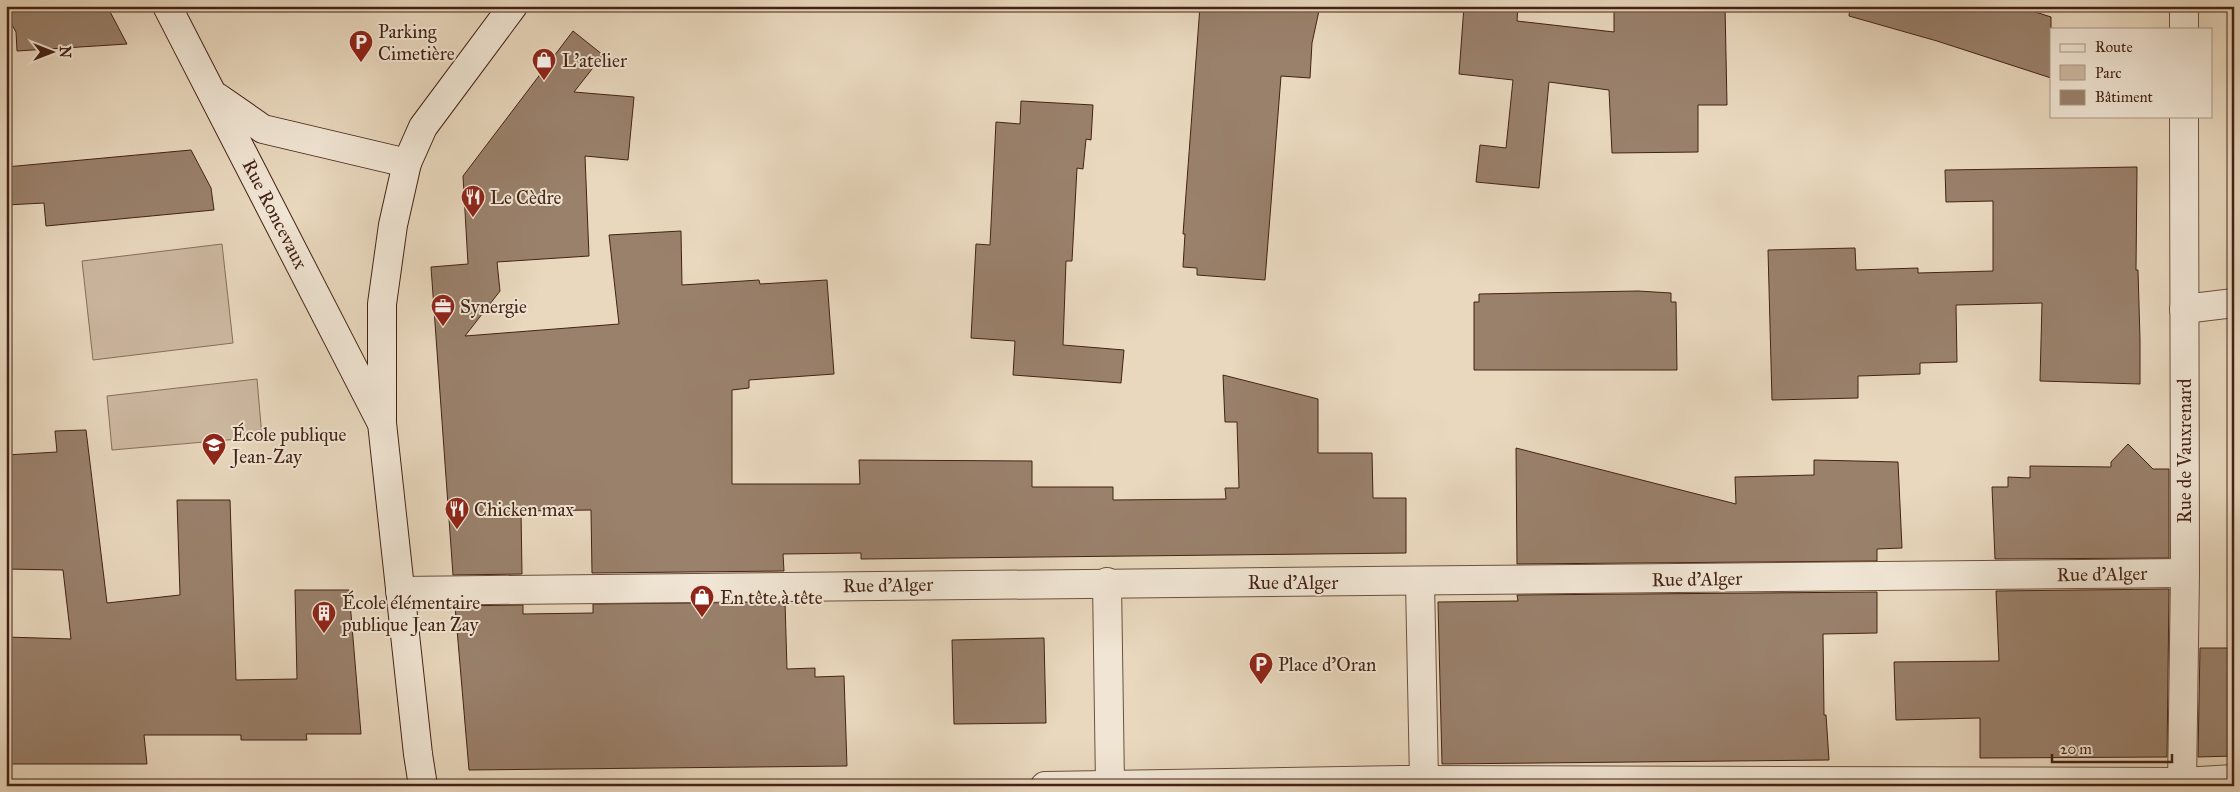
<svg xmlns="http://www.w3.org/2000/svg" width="2240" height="792" font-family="'IM FELL Great Primer',serif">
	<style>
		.green { fill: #cdb9a1; stroke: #886e5a }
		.building { fill: #9a816c; stroke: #442214 }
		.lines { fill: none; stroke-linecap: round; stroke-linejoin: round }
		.street-casing { stroke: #6d503e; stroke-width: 30 }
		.secondary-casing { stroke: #442214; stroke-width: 30 }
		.street { stroke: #f1e6d5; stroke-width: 28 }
		.secondary { stroke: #f1e6d5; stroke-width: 28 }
		.labels { text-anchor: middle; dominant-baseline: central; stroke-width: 4; stroke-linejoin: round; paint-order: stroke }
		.poi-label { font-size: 19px; fill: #442214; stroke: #f1e6d5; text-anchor: start }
		.street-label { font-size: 19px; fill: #442214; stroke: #f1e6d5 }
	</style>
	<rect width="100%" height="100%" fill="#e9d8be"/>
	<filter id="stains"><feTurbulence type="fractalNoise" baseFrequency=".004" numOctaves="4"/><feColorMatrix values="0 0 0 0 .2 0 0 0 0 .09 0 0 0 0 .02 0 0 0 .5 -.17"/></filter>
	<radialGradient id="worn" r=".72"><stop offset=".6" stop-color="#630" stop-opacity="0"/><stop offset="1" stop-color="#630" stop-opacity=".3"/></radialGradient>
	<!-- green -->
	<g class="green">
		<path d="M222 244 233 343 93 360 82 261Z"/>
		<path d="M257 379 262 437 112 450 107 396Z"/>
	</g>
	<!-- building -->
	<g class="building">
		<path d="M6 6H107L127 44 17 51 16 32 6 14Z"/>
		<path d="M1200 6H1320L1312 43 1310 78 1281 76 1265 280 1197 275V268L1183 267 1185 234H1183Z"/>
		<path d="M1464 6H1518L1517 21 1614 32V6H1725L1727 105H1698V152L1612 153 1609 90 1549 82 1539 188 1476 182 1480 145 1506 148 1513 80 1459 74Z"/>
		<path d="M1850 6H2017L2051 17V78L1937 41 1849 16Z"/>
		<path d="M573 31 603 55 574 92 634 97 628 160 585 156 589 256 497 262 500 291 465 336 619 324 609 235 681 231 682 285 759 280 760 284 827 280 834 374 749 380V388L732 390V484H860L859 460 1032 461V487H1113V500L1226 499 1225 488H1239L1237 422H1225L1223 375 1318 399V453H1372L1373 498H1406V553L861 559V553L783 554 784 571 592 573 591 510 521 511 522 574 453 575 431 267 468 264 463 176Z"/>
		<path d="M1021 101 1093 105 1091 140 1086 139 1083 169 1077 168 1072 261H1066L1063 345 1124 350 1121 383 1013 375 1015 341 971 338 976 244 990 245 996 122 1020 124Z"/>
		<path d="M191 150 211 188 214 210 46 226 44 203 6 205V167Z"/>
		<path d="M2137 167 2136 270H2138L2140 340V384L2040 381 2042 303 1956 305 1957 362 1920 363V374L1858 376V398L1772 400 1768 250 1855 248 1856 270 1918 268V273L1993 271V201L1946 202 1945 170Z"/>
		<path d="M1638 291 1671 293V302H1676L1677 370H1474V302H1479V294Z"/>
		<path d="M86 430 107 603 180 595 177 500H230L236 680 297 679 295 590H349L361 734H306L307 740H241V735H144L147 764H6V637L71 639 63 570 6 569V455L57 452 55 431Z"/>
		<path d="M2128 444 2153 469H2169V558L1995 559 1992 487H2008V477L2030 478V466L2111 467V462Z"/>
		<path d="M1516 448 1736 504 1735 477 1814 475V460L1898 462 1902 548 1877 549V561L1517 564Z"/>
		<path d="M2169 589 2167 757 1980 758V718L1896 720 1894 662 1999 661 1996 591Z"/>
		<path d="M1877 592V633L1823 634 1824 715H1826L1829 760 1442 764 1438 602 1518 601 1517 595Z"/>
		<path d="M785 602 787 669 815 668V677L844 676 847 766 469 770 455 606 523 605V614L593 613V604Z"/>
		<path d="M1044 638 1046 723 954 724 952 640Z"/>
		<path d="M2200 648H2234V756L2198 757Z"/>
	</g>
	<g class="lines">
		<defs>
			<g id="street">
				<path d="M2184 6V29"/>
				<path d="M2184 309 2234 303"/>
				<path d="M1107 582 1110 785"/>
				<path d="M1420 582 1424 780"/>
				<path d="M400 591C995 583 1590 580 2185 573"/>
				<path d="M1045 786 1402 780 2182 782 2234 779"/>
				<path d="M2182 786 2185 573 2184 116"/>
			</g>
			<g id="secondary">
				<path d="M167 6 380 420"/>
				<path d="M217 97 263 129 407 163"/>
				<path d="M423 786 418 754 382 423V304L393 225 407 163 423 127 513 6"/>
			</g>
		</defs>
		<!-- street casing -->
		<use href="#street" class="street-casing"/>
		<!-- secondary casing -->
		<use href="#secondary" class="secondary-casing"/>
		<!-- street -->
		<use href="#street" class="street"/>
		<!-- secondary -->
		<use href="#secondary" class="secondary"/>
	</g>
	<!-- icons -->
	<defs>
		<symbol id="parking-pin" viewBox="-11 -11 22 30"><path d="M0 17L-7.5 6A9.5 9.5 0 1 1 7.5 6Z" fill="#8f2418" stroke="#f1e6d5"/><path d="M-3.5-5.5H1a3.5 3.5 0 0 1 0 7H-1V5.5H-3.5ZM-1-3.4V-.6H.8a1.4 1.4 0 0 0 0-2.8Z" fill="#fff"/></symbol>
		<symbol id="shop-pin" viewBox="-11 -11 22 30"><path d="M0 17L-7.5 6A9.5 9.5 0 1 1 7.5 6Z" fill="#8f2418" stroke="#f1e6d5"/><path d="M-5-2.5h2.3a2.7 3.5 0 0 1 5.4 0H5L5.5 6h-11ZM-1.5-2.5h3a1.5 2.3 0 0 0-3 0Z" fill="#fff"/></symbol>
		<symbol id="restaurant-pin" viewBox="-11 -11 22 30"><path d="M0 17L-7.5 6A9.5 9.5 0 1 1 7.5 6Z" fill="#8f2418" stroke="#f1e6d5"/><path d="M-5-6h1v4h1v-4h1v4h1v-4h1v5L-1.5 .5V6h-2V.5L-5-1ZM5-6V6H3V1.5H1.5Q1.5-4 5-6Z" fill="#fff"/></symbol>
		<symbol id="office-pin" viewBox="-11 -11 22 30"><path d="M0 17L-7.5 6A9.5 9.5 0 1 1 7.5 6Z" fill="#8f2418" stroke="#f1e6d5"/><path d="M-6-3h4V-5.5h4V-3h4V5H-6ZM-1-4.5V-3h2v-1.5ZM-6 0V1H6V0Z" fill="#fff"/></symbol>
		<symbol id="school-pin" viewBox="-11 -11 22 30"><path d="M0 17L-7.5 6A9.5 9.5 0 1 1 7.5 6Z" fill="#8f2418" stroke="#f1e6d5"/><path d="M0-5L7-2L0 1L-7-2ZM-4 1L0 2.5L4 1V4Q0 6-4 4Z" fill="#fff"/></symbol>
		<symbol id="building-pin" viewBox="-11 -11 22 30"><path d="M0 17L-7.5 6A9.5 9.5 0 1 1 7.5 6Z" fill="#8f2418" stroke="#f1e6d5"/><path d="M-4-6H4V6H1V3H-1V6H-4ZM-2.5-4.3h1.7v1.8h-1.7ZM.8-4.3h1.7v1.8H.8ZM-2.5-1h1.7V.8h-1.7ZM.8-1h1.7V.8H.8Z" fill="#fff"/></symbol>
	</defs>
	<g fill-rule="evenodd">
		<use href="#parking-pin" x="347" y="28" width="28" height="38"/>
		<use href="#shop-pin" x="530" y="46" width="28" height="38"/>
		<use href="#restaurant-pin" x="459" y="183" width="28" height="38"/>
		<use href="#office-pin" x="429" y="292" width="28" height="38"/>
		<use href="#school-pin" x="200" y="431" width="28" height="38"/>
		<use href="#restaurant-pin" x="443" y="495" width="28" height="38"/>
		<use href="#shop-pin" x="688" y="583" width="28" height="38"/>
		<use href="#building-pin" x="310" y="599" width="28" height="38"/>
		<use href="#parking-pin" x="1247" y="650" width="28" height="38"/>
	</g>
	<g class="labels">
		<!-- poi labels -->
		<g class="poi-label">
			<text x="378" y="31">Parking<tspan x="378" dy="22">Cimetière</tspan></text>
			<text x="562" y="60">L'atelier</text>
			<text x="490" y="197">Le Cèdre</text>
			<text x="460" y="306">Synergie</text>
			<text x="232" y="434">École publique<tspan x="232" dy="22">Jean-Zay</tspan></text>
			<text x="474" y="509">Chicken max</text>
			<text x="720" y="597">En tête à tête</text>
			<text x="342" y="602">École élémentaire<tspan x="342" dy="22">publique Jean Zay</tspan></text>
			<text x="1278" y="664">Place d'Oran</text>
		</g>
		<!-- street labels -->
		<g class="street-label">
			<text transform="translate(275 214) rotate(63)">Rue Roncevaux</text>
			<text transform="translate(2184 451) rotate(-90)">Rue de Vauxrenard</text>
			<text transform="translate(2102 574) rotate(-1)">Rue d'Alger</text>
			<text transform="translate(1697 579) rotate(-1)">Rue d'Alger</text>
			<text x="1293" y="582">Rue d'Alger</text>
			<text transform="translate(888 585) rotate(-1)">Rue d'Alger</text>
		</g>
	</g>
	<!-- margin -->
	<rect width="2240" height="792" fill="none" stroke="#e9d8be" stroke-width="25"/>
	<rect x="8" y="8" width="2225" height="777" fill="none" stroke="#442214" stroke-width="2.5"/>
	<rect x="12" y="12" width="2215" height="767" fill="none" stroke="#442214"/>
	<!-- legend -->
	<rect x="2050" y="28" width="162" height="90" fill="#f1e6d5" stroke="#ac9888"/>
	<rect x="2060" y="44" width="25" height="8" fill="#f1e6d5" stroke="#ac9888"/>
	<text x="2095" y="52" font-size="15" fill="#442214">Route</text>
	<rect x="2060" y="65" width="25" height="15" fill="#cdb9a1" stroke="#ac9888"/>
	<text x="2095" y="78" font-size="15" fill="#442214">Parc</text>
	<rect x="2060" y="90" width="25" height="15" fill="#9a816c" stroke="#ac9888"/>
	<text x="2095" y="102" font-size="15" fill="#442214">Bâtiment</text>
	<!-- north arrow -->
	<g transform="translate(52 52) rotate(90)" stroke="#f1e6d5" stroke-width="4" paint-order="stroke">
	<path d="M0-4L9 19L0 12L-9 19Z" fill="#442214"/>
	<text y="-8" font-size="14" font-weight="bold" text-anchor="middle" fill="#442214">N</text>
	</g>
	<!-- scale -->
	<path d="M2052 754v8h120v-8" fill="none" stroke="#442214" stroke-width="2.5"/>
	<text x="2060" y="754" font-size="15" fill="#442214" stroke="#f1e6d5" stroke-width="4" paint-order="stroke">20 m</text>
	<rect width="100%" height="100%" filter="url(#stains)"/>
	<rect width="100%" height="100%" fill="url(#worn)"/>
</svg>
